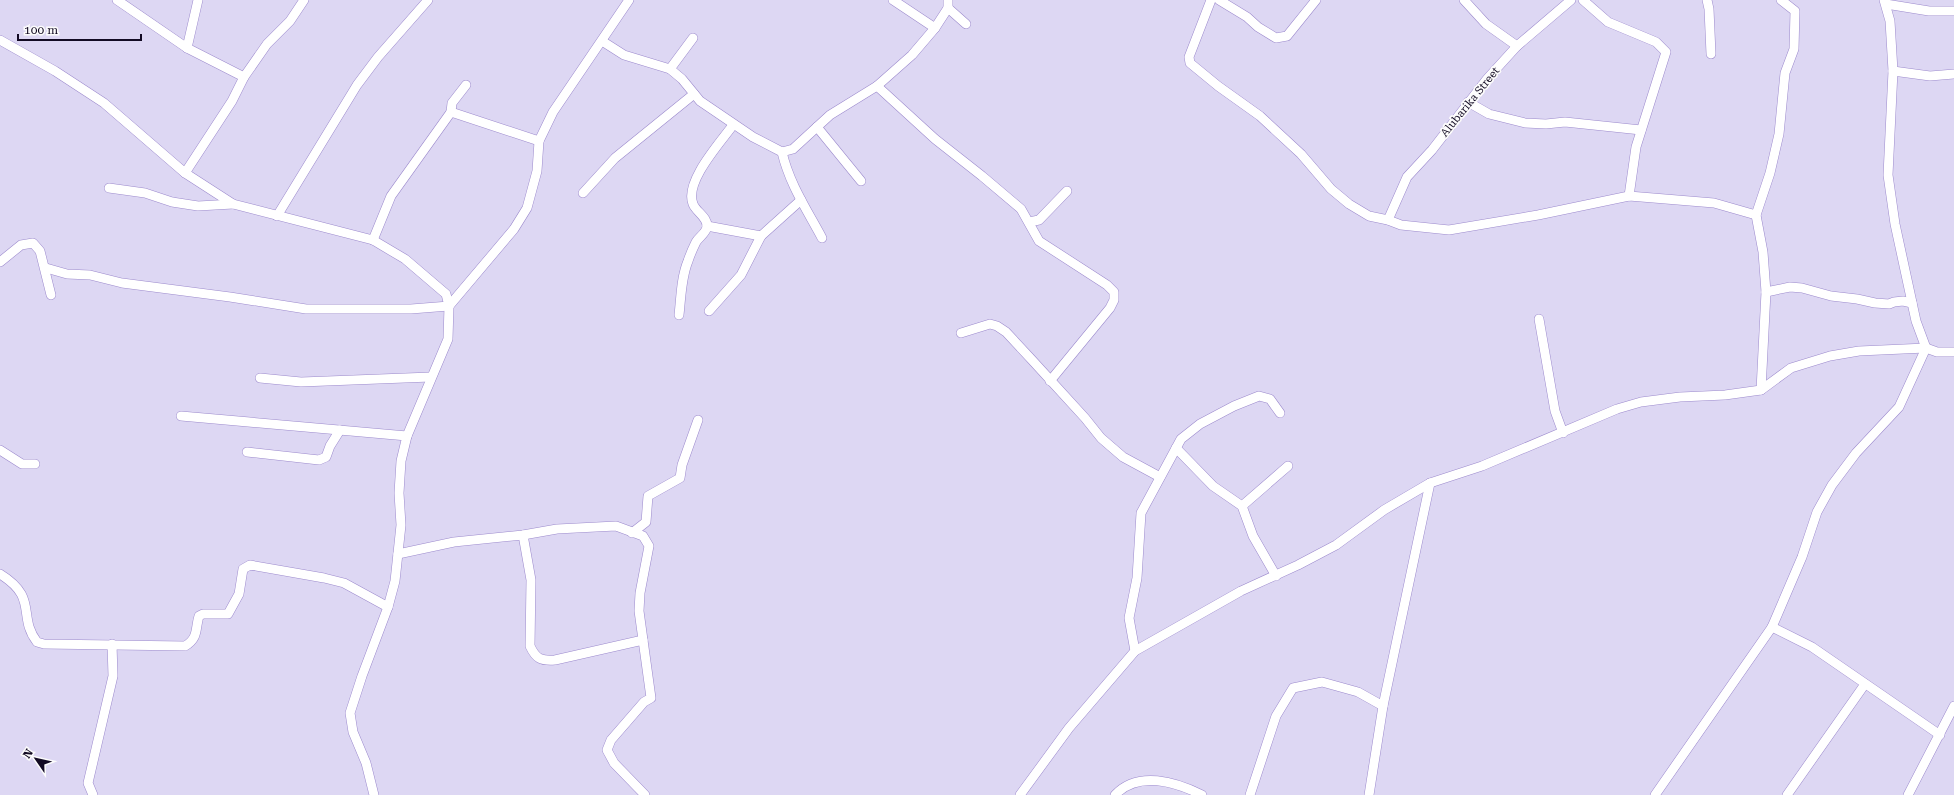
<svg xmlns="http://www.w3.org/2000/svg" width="1954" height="795" font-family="'Roboto Serif',serif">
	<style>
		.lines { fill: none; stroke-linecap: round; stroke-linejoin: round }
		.minor-casing { stroke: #9c8acd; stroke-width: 10 }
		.minor { stroke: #fff; stroke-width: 9 }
		.labels { text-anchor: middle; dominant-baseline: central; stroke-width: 3.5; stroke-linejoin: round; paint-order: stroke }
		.street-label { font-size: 11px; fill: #120a23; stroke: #fcfcfc }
	</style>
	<rect width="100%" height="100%" fill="#ddd7f3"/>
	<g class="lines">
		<defs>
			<g id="minor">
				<path d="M117 0 187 48 244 77"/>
				<path d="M893 0 935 28"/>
				<path d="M1211 0 1189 57 1190 63 1218 86 1260 116 1301 154 1331 189 1349 204 1369 216 1388 220 1401 225 1449 230 1538 215 1629 196 1714 203 1756 215"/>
				<path d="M1219 0 1247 17 1258 27 1276 38 1287 36 1316 0"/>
				<path d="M1464 0 1486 24 1517 46"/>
				<path d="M1583 0 1608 22 1656 42 1666 52 1636 147 1629 196"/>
				<path d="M1707 0 1709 9 1711 54"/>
				<path d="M1886 4 1929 11H1954"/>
				<path d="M948 8 966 24"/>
				<path d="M0 40 55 71 104 103 185 173 233 204 373 240 405 259 446 294 449 306 448 339 407 436 401 461 399 493 401 525 395 581 388 607 362 676 350 713 353 732 366 763 374 795"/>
				<path d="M602 41 624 55 670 69 682 79 700 101 753 137 782 152 793 149 830 115 877 86 912 55 935 28 948 8V0"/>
				<path d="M187 48 198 0"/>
				<path d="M670 69 693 38"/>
				<path d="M1893 71 1930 76 1954 74"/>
				<path d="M877 86 935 139 982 176 1021 209 1039 241 1107 285 1114 292V300L1110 308 1050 381"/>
				<path d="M1468 102 1489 114 1525 123 1546 124 1565 122 1641 130"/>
				<path d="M451 112 539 141"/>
				<path d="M817 127 861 181"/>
				<path d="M782 152C789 183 807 210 822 238"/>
				<path d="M185 173 232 101 244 77 267 44 290 21 304 0"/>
				<path d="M109 188 145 193 172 202 198 206 233 204"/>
				<path d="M583 193 615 158 694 94"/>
				<path d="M277 216 357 85 378 57 428 0"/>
				<path d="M1388 220 1407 177 1432 150 1487 79 1517 46 1571 0"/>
				<path d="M1029 222 1039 220 1067 191"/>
				<path d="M707 226 761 236"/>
				<path d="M373 240 391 196 451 112 452 103 466 85"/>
				<path d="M0 262 21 245 33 243 40 251 51 295"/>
				<path d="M46 268 67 274 90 275 122 283 230 297 306 309H411L449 306 514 229 527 208 537 171 539 141 553 112 629 0"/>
				<path d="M1766 292 1790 287 1802 288 1831 296 1857 299 1875 303 1889 304 1894 302 1903 301 1912 303"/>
				<path d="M709 311 741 275 761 236 801 200"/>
				<path d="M679 315C681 298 681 278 688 261 690 255 693 248 696 242 699 237 706 233 707 227 708 217 696 212 693 204 684 182 720 143 733 125"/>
				<path d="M1539 319 1555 411 1563 433"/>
				<path d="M961 333 990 324 997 326 1006 332 1032 360 1085 418 1101 438 1123 457 1160 477"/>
				<path d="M260 378 301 382 431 377"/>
				<path d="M1761 390 1766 292 1763 252 1756 215 1770 173 1779 134 1785 73 1794 49 1795 11 1781 0"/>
				<path d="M181 416 407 436"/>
				<path d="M1176 448 1213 486 1242 506 1253 536 1276 576"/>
				<path d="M0 450 22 464H35"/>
				<path d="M247 452 319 460 326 457 330 446 340 430"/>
				<path d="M1242 506 1288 466"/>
				<path d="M632 533 646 522 648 496 680 478 682 465 698 420"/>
				<path d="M523 535 531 580 530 646C536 659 541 661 555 660L643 640"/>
				<path d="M398 554 454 542 523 535 557 529 616 526 643 536 649 546 640 593 639 611 651 698 644 702 611 740 607 750 614 763 645 795"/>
				<path d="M0 574C39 598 17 616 37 642L44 644 185 646C199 638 195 628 199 616L203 614H228L239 594 243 569 250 565 324 578 344 583 388 607"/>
				<path d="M1772 627 1812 647 1940 735"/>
				<path d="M1135 651 1129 618 1137 578 1141 513 1181 439 1200 424 1234 406 1259 396 1270 399 1280 413"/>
				<path d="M93 795 88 783 113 676 112 644"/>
				<path d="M1020 795 1069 728 1135 651 1241 591 1298 565 1336 545 1384 510 1430 483 1482 466 1617 409 1641 402 1680 397 1725 395 1761 390 1791 368 1830 356 1859 351 1926 348 1937 352H1954"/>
				<path d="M1115 795C1138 770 1176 782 1202 795"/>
				<path d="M1250 795 1276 716 1293 688 1322 682 1358 692 1383 706"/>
				<path d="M1369 795 1383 706 1430 483"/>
				<path d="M1655 795 1772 627 1802 557 1817 512 1832 485 1856 453 1899 407 1926 348 1916 321 1895 224 1888 175 1893 71 1890 21 1884 0"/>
				<path d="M1787 795 1865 684"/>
				<path d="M1908 795 1954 706"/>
			</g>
		</defs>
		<!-- minor casing -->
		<use href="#minor" class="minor-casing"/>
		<!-- minor -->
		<use href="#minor" class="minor"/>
	</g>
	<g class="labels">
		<!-- street labels -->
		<g class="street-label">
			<text transform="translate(1470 102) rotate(-51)">Alubarika Street</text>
		</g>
	</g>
	<!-- north arrow -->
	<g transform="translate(36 759) rotate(304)" stroke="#fcfcfc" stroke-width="3" paint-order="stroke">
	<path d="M0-3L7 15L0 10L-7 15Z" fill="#120a23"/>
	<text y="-6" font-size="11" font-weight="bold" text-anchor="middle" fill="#120a23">N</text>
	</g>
	<!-- scale -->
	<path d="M18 34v6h123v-6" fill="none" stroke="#120a23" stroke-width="2"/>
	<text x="24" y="34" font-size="12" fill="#120a23" stroke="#fcfcfc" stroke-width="3" paint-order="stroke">100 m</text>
</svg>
